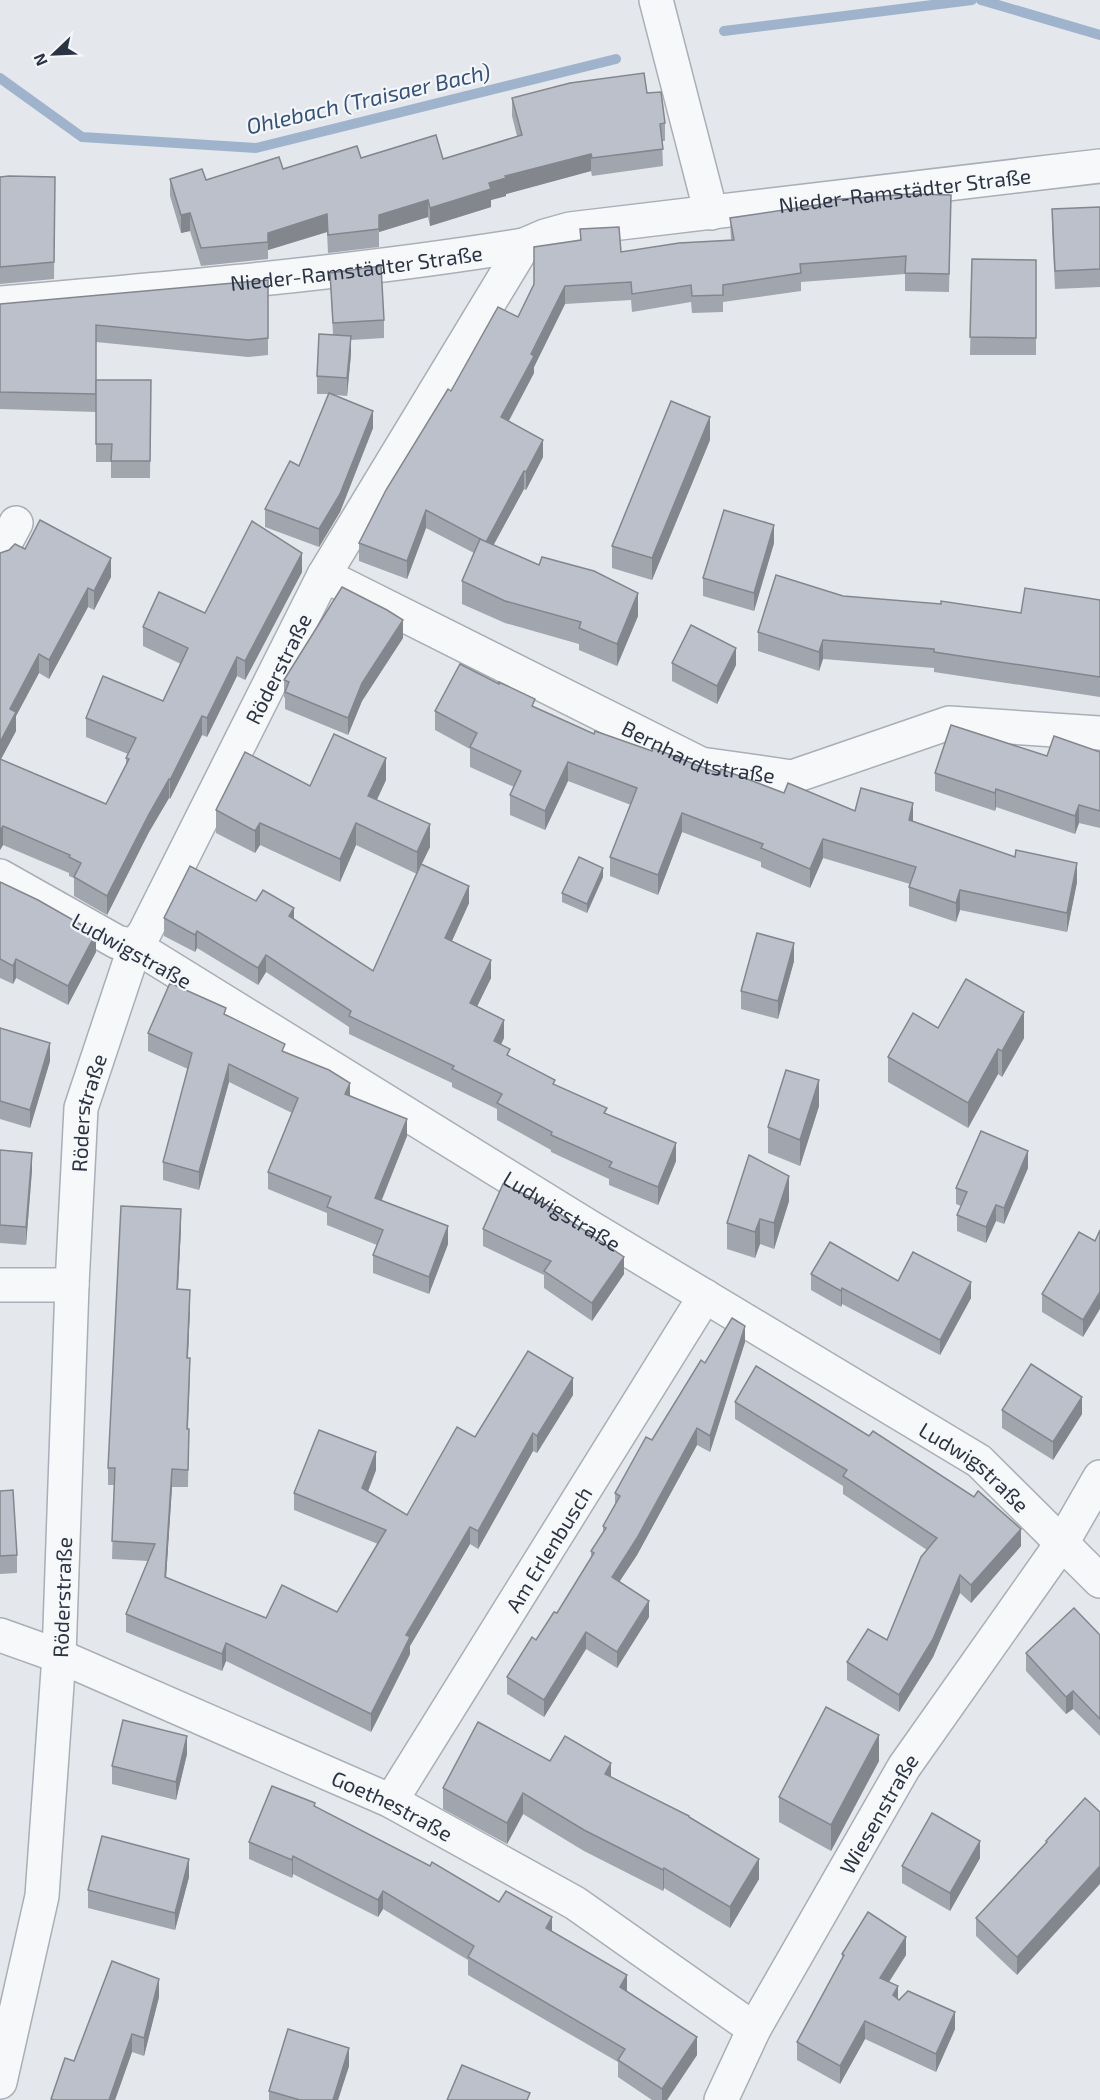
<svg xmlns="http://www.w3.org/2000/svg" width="1100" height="2100" font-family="'Exo 2',sans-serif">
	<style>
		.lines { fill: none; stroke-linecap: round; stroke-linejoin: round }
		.stream { stroke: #9fb4cc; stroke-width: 10 }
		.minor-casing { stroke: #a9aeb7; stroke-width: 36 }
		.tertiary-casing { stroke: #a9aeb7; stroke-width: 36 }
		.minor { stroke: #f7f8fa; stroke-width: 33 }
		.tertiary { stroke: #f7f8fa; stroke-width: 33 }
		.wall { fill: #a1a5ae }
		.shaded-wall { fill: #83868d }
		.building { fill: #bbc0ca; stroke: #83868d; stroke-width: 1.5 }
		.labels { text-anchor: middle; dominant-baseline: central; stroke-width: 4.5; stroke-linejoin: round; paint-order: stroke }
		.street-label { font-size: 21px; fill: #2b3445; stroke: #f4f6f9 }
		.water-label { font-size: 22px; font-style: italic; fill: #34527a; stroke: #f4f6f9 }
	</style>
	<rect width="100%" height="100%" fill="#e4e7ec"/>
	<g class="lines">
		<!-- stream -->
		<g class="stream">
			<path d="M981 0 1100 35"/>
			<path d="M724 31 972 0"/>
			<path d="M0 78 82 137 256 148 616 59"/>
		</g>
		<defs>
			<g id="minor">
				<path d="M656 0 711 213"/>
				<path id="s1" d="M0 303C175 288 350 273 524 245"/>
				<path d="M0 553 16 523"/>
				<path id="s2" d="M324 575 701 764 792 777 949 723 1100 733"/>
				<path d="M0 1285H72"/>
				<path id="s3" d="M0 1635 59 1656 391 1801 575 1903 754 2029"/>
				<path id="s4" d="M391 1801 705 1296"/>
				<path id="s5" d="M0 2082 42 1896 59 1656 72 1285 81 1108 135 946 588 1226 979 1461 1100 1581"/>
				<path id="s6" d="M721 2100 754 2029 904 1767 1062 1543 1100 1477"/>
			</g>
			<g id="tertiary">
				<path id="s7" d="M0 876 117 942 135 946 145 932 324 575 524 245 545 236 570 229 1100 166"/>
			</g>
		</defs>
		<!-- minor casing -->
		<use href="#minor" class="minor-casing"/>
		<!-- tertiary casing -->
		<use href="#tertiary" class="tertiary-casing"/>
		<!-- minor -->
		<use href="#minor" class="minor"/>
		<!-- tertiary -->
		<use href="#tertiary" class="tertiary"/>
	</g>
	<!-- wall -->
	<g class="wall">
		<path d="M647 93 665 123V141H662L663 166 592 176 591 171 506 194V196L491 200V207L430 226 428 217 379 232V247L328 253 327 232 268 250V259L201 266 190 231 181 233 170 196V179L206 180 361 158 443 159 517 136 512 116V98Z"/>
		<path d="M0 177H55L54 279 0 284Z"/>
		<path d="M951 195 949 292 905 291V274L801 282V291L723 302V312L692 313 691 302 632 312 631 300 565 304 534 367V373L509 421 543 457 526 490 524 489 493 545 638 616 617 666 579 650V644L505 623 462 604V581L474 553 426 528 407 579 359 561V543L451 391 518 317 580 240V229L621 252 731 240 730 218Z"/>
		<path d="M1100 207V287L1055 289 1052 227V209Z"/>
		<path d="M972 259 1036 260V355H970Z"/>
		<path d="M330 273 384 320V338L351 340V354L347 396 335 395 373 428 340 512 319 547 265 527V509L299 466 328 394H317V376L333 335Z"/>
		<path d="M268 280V355L248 357 96 342V412L0 409V304Z"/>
		<path d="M96 380H151L150 478H111V462H96Z"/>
		<path d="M710 440 652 580 612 568V546Z"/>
		<path d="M774 543 754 611 703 596V578Z"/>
		<path d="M25 549 111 577 94 610 88 607 49 679 39 673 16 716V731L1 759 106 804 126 765V758L128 754 86 737V718L163 701 181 664 143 646V627L205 613 302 572 245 680 237 676 207 737 202 735 170 799 169 798 149 832 107 915 74 896V878L69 876V873L3 845 0 850V553Z"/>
		<path d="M843 596 1021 613 1100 600V697L934 672V668L823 659 819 671 758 651V632Z"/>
		<path d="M403 638 362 701 348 735 285 709V698L284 697V680Z"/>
		<path d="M672 663 736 665 717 704 672 681Z"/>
		<path d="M535 708 594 734 652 751 720 774 784 793 855 811 913 822 1077 882 1067 932 960 910 956 922 909 906V887L910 884 823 858 810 888 761 867V862L682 832 658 895 610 876V857L631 805 568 781 545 830 510 815V795L514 787 470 767V749L435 730V711Z"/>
		<path d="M1100 752V828L1079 823 1075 834 996 807 995 811 935 791V773L1047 756Z"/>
		<path d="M386 780 377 800 430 847 421 864 469 903 452 941 491 978 477 1006 504 1038 501 1044 510 1057 555 1085 607 1114 676 1161 658 1205 609 1185V1179L551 1152V1150L497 1120V1109L452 1087V1083L349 1034V1027L266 972 258 985 197 948 195 952 164 936V918L256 901 294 919 373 971 417 874 356 845 340 882 260 845 255 853 216 833V810L310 786Z"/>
		<path d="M603 877 587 913 562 902V893Z"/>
		<path d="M0 882 96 952 68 1005 16 978 13 984 0 978Z"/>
		<path d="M794 961 778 1019 741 1009V991Z"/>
		<path d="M226 1015 350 1095 407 1136 382 1200 448 1244 429 1294 373 1273V1255L377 1245 327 1225V1213L268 1189V1172L292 1113 229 1082 199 1190 163 1180V1162L188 1069 148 1051V1033Z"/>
		<path d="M0 1028 50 1061 30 1128 0 1119Z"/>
		<path d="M938 1028 1024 1038 1002 1077 998 1074 968 1128 888 1082V1057Z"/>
		<path d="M819 1106 800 1166 768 1153V1127Z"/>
		<path d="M0 1150 32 1170 26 1245 0 1243Z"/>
		<path d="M1028 1168 1004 1224 996 1221 986 1243 957 1231V1215L961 1206 956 1204V1188Z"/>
		<path d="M789 1201 774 1249 760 1244 755 1258 727 1249V1223Z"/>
		<path d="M181 1227 178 1289 190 1307 188 1358 190 1376 188 1429H189L188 1487H172L166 1577 266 1618 337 1612 378 1544 294 1510V1493L376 1470 368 1492 407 1515 475 1437 573 1395 537 1453 533 1451 478 1549 470 1544 410 1646V1654L371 1732 226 1661 222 1671 126 1632V1614L148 1561 112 1559 114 1485H108V1468Z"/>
		<path d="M483 1229 624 1274 592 1321 544 1288V1275L483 1246Z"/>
		<path d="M1095 1241 1083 1337 1042 1312V1294Z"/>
		<path d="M811 1274 898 1281 971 1298 940 1355 842 1304 841 1307 811 1290Z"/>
		<path d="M745 1342 710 1452 697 1445 637 1555 619 1582 649 1617 617 1668 586 1649 544 1717 507 1694V1677L557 1613 591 1559V1551L603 1533V1526L615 1504V1493L705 1363Z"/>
		<path d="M735 1402 1021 1546 971 1603 960 1593 933 1657 899 1712 847 1680V1662L887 1640 927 1550 843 1494V1486L735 1419Z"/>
		<path d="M1002 1410 1082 1414 1053 1460 1002 1428Z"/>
		<path d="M0 1491 17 1555V1573L0 1574Z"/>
		<path d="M1100 1635V1736L1073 1709 1066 1714 1026 1671V1653Z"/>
		<path d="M187 1754 176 1800 112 1784V1766Z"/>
		<path d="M550 1761 611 1777 689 1818 759 1879 730 1928 664 1888 663 1891 584 1851 523 1814 507 1844 443 1809V1788Z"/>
		<path d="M879 1761 831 1851 779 1822V1797Z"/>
		<path d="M1085 1798 1017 1975 976 1936V1918L1046 1844V1841Z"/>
		<path d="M315 1807 499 1902 552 1931 627 1991 697 2055 667 2100H652L618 2077V2062L468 1975V1960L383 1909 378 1917 293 1874 292 1878 249 1859V1842Z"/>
		<path d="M980 1858 950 1911 902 1883V1866Z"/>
		<path d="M189 1877 175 1930 88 1908V1890Z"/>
		<path d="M842 1954 906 1955 889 1982 898 1999 955 2029 936 2072 865 2039 840 2084 797 2060V2042L842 1959Z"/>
		<path d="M159 1997 144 2056 132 2052 115 2100H51Z"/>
		<path d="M349 2066 338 2100H269V2091Z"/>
	</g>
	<!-- shaded-wall -->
	<g class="shaded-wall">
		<path d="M591 154V171L506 194V196L491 200V207L430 226V208L505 176Z"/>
		<path d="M428 200V217L379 232V215Z"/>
		<path d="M190 213V231L181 233V215Z"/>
		<path d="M327 214V232L268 250V233Z"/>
		<path d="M565 286V304L534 367V373L501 435V417Z"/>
		<path d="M351 336V354L347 396V378Z"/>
		<path d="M373 411V428L340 512 319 547V529Z"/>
		<path d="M710 417V440L652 580V558Z"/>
		<path d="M543 440V457L526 490V472Z"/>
		<path d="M524 471V489L486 559V542Z"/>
		<path d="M426 510V528L407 579V561Z"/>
		<path d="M774 525V543L754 611V593Z"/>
		<path d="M302 553V572L245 680V661Z"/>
		<path d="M111 558V577L94 610V591Z"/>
		<path d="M88 588V607L49 679V660Z"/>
		<path d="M638 593V616L617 666V644Z"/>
		<path d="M403 620V638L362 701 348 735V718L362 683Z"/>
		<path d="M823 640V659L819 671V652Z"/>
		<path d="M736 648V665L717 704V686Z"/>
		<path d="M39 654V673L16 716V731L0 761V742L10 709Z"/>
		<path d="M237 657V676L207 737V718Z"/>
		<path d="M202 716V735L170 799V780Z"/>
		<path d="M386 758V780L368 818V796Z"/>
		<path d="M568 762V781L545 830V811Z"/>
		<path d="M169 779V798L149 832 107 915V896L149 814Z"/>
		<path d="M996 789V807L995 811V793Z"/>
		<path d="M913 803V822L909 820Z"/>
		<path d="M1079 805V823L1075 834V816Z"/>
		<path d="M682 813V832L658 895V875Z"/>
		<path d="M260 823V845L255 853V831Z"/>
		<path d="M356 823V845L340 882V859Z"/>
		<path d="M430 824V847L417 874V852Z"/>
		<path d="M3 826V845L0 850V831Z"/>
		<path d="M823 839V858L810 888V869Z"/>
		<path d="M1077 863V882L1067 932V913Z"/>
		<path d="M603 868V877L587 913V904Z"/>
		<path d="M469 886V903L445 956V938Z"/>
		<path d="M960 890V910L956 922V903Z"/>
		<path d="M294 908V926L289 916Z"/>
		<path d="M197 931V948L195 952V935Z"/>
		<path d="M96 933V952L68 1005V986Z"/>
		<path d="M794 943V961L778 1019V1001Z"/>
		<path d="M266 955V972L258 985V968Z"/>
		<path d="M16 959V978L13 984V966Z"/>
		<path d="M491 960V978L470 1021V1003Z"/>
		<path d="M1024 1012V1038L1002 1077V1051Z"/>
		<path d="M504 1020V1038L494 1059V1041Z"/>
		<path d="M50 1043V1061L30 1128V1110Z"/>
		<path d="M998 1049V1074L968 1128V1103Z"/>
		<path d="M229 1064V1082L199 1190V1172Z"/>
		<path d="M819 1080V1106L800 1166V1140Z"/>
		<path d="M350 1083V1101L345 1094Z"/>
		<path d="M407 1119V1136L375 1216V1198Z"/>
		<path d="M676 1143V1161L658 1205V1187Z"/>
		<path d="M1028 1151V1168L1004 1224V1208Z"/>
		<path d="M32 1153V1170L26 1245V1227Z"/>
		<path d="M789 1176V1201L774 1249V1223Z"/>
		<path d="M996 1205V1221L986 1243V1227Z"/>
		<path d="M181 1209V1227L177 1307V1289Z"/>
		<path d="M760 1219V1244L755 1258V1232Z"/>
		<path d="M448 1226V1244L429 1294V1277Z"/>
		<path d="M624 1257V1274L592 1321V1303Z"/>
		<path d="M971 1282V1298L940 1355V1340Z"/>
		<path d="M842 1288V1304L841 1307V1291Z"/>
		<path d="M190 1290V1307L187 1376V1358Z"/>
		<path d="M1100 1292V1309L1083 1337V1320Z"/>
		<path d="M745 1326V1342L710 1452V1436Z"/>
		<path d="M573 1378V1395L537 1453V1436Z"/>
		<path d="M1082 1397V1414L1053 1460V1442Z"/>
		<path d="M697 1428V1445L637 1555 612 1593V1577Z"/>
		<path d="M533 1433V1451L478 1549V1531Z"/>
		<path d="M376 1452V1470L362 1506V1488Z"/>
		<path d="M172 1469V1487L165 1594V1577Z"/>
		<path d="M470 1527V1544L410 1646V1654L371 1732V1714L406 1635Z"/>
		<path d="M1021 1529V1546L971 1603V1585Z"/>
		<path d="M960 1575V1593L933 1657 899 1712V1695Z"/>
		<path d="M649 1601V1617L617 1668V1652Z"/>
		<path d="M586 1632V1649L544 1717V1700Z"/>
		<path d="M226 1643V1661L222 1671V1654Z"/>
		<path d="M1073 1691V1709L1066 1714V1697Z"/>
		<path d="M879 1735V1761L831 1851V1825Z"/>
		<path d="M187 1736V1754L176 1800V1782Z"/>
		<path d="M611 1763V1784L605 1774Z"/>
		<path d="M523 1793V1814L507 1844V1823Z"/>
		<path d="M980 1841V1858L950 1911V1893Z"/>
		<path d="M293 1856V1874L292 1878V1860Z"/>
		<path d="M189 1859V1877L175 1930V1913Z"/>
		<path d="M759 1859V1879L730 1928V1907Z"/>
		<path d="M1100 1866V1884L1017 1975V1957Z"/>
		<path d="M664 1868V1888L663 1891V1870Z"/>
		<path d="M383 1891V1909L378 1917V1900Z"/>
		<path d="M552 1917V1935L546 1928Z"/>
		<path d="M906 1937V1955L880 1996V1978Z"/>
		<path d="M627 1975V1993L620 1987Z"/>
		<path d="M159 1979V1997L144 2056V2038Z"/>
		<path d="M898 1986V2004L893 1995Z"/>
		<path d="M955 2012V2029L936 2072V2054Z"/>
		<path d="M865 2021V2039L840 2084V2066Z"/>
		<path d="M132 2034V2052L115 2100H109Z"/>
		<path d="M697 2037V2055L667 2100H662V2089Z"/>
		<path d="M349 2048V2066L338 2100H333Z"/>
	</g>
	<!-- building -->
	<g class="building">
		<path d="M644 73 647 93 661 92 665 123 660 124 663 149 592 158 591 154 505 176 506 178 489 183 491 189 430 208 428 200 379 215V229L328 235 327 214 268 233V242L201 248 190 213 181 215 170 179 202 169 206 180 279 157 283 169 357 146 361 158 436 135 443 159 522 135 512 98 570 83Z"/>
		<path d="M9 176 55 177 54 262 0 267V177Z"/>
		<path d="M910 194 951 195 949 274 905 273 906 256 800 264 801 273 723 285V295L692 296 691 285 632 294 631 282 565 286 531 354 534 356 501 417 543 440 526 472 524 471 486 542 426 510 407 561 359 543 386 490 448 389 451 391 498 307 518 317 534 284V247L581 240 580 229 619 227 621 252 679 243 734 240 730 218 830 203 829 200Z"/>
		<path d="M1100 207V269L1055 271 1052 209Z"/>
		<path d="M972 259 1036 260V338L970 337Z"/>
		<path d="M381 266 384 320 333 323 330 273Z"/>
		<path d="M268 280V338L248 340 96 325V394L0 392V304Z"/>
		<path d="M319 334 351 336 347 378 317 376Z"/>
		<path d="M96 380H151L150 461H111L112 444H96Z"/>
		<path d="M329 393 373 411 340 494 319 529 265 509 290 461 299 466Z"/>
		<path d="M671 401 710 417 652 558 612 546Z"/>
		<path d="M724 510 774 525 754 593 703 578Z"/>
		<path d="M40 520 111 558 94 591 88 588 49 660 39 654 10 709 16 712 0 742V553L9 550 15 544 25 549Z"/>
		<path d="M252 521 302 553 245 661 237 657 207 718 202 716 170 780 169 779 149 814 107 896 74 877 81 863 69 857 70 855 3 826 0 831V759L106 804 129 759 126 758 136 738 86 718 103 676 163 701 188 648 143 627 159 592 205 613Z"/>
		<path d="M480 539 539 565 542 557 594 571 638 593 617 644 579 628 581 622 505 601 462 581Z"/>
		<path d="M776 575 843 596 941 604V601L1021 613 1025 588 1100 600V677L934 652V649L823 640 819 652 758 632Z"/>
		<path d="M342 587 387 610 403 620 362 683 348 718 285 692 289 682 284 680Z"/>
		<path d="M691 625 736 648 717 686 672 663Z"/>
		<path d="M460 664 499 684V682L535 699 532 706 594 734 595 731 652 751 653 748 720 774 721 769 784 793 788 783 855 811 861 788 913 803 909 820 1015 857 1016 850 1077 863 1067 913 960 890 956 903 909 887 916 867 823 839 810 869 761 848 763 844 682 813 658 875 610 857 637 788 568 762 545 811 510 795 521 771 470 747 477 733 435 711Z"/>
		<path d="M951 725 1047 756 1054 736 1100 752V811L1079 805 1075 816 996 789 995 793 935 773Z"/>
		<path d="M334 734 386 758 368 796 430 824 417 852 356 823 340 859 260 823 255 831 216 810 245 752 310 786Z"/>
		<path d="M579 857 603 868 587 904 562 893Z"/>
		<path d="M421 864 469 886 445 938 491 960 470 1003 504 1020 494 1041 510 1049 507 1055 555 1080 553 1084 607 1108 604 1113 676 1143 658 1187 609 1167 612 1162 551 1135 552 1132 497 1103 502 1094 452 1069 454 1066 349 1016 351 1011 266 955 258 968 197 931 195 935 164 918 190 866 256 901 263 890 294 908 289 916 373 971Z"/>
		<path d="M0 882 38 900 96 933 68 986 16 959 13 966 0 959Z"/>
		<path d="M757 933 794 943 778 1001 741 991Z"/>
		<path d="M966 979 1024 1012 1002 1051 998 1049 968 1103 888 1057 913 1013 938 1028Z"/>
		<path d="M170 983 226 1008 224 1014 285 1044 282 1051 329 1070 350 1083 345 1094 407 1119 375 1198 448 1226 429 1277 373 1255 383 1230 327 1207 331 1197 268 1172 298 1098 229 1064 199 1172 163 1162 192 1053 148 1033Z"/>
		<path d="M0 1028 50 1043 30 1110 0 1101Z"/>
		<path d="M786 1070 819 1080 800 1140 768 1127Z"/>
		<path d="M981 1131 1028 1151 1004 1208 996 1205 986 1227 957 1215 967 1192 956 1188Z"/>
		<path d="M0 1150 32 1153 26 1227 0 1225Z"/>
		<path d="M749 1155 789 1176 774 1223 760 1219 755 1232 727 1223Z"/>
		<path d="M503 1184 545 1204 624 1257 592 1303 544 1271 551 1261 483 1229Z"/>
		<path d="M121 1206 181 1209 177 1289 190 1290 187 1358H190L187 1429H189L188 1470 172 1469 165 1577 266 1618 282 1585 337 1612 386 1530 294 1493 319 1430 376 1452 362 1488 407 1515 457 1427 475 1437 528 1351 573 1378 537 1436 533 1433 478 1531 470 1527 406 1635 410 1637 371 1714 226 1643 222 1654 126 1614 155 1544 112 1541 115 1468H108Z"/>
		<path d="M1100 1230V1292L1083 1320 1042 1294 1079 1232 1095 1241Z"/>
		<path d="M830 1242 898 1281 913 1252 971 1282 940 1340 842 1288 841 1291 811 1274Z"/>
		<path d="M732 1318 745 1326 710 1436 697 1428 637 1538 612 1577 649 1601 617 1652 586 1632 544 1700 507 1677 532 1637 536 1640 554 1612 557 1613 594 1553 591 1551 606 1528 603 1526 620 1496 615 1493 646 1437 652 1440 701 1360 705 1363Z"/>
		<path d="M1031 1364 1082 1397 1053 1442 1002 1410Z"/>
		<path d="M756 1366 869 1436 873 1431 974 1497 978 1491 1021 1529 971 1585 960 1575 933 1639 899 1695 847 1662 868 1629 887 1640 921 1557 937 1538 843 1476 847 1470 735 1402Z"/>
		<path d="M13 1490 17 1555 0 1556V1491Z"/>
		<path d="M1074 1608 1100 1635V1719L1073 1691 1066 1697 1026 1653Z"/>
		<path d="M826 1707 879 1735 831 1825 779 1797Z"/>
		<path d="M123 1720 187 1736 176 1782 112 1766Z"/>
		<path d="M478 1722 550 1761 565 1736 611 1763 605 1774 689 1816V1817L759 1859 730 1907 664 1868 663 1870 584 1830 523 1793 507 1823 443 1788Z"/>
		<path d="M272 1786 315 1803 314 1806 430 1866 432 1862 499 1902 506 1891 552 1917 546 1928 627 1975 620 1987 697 2037 662 2089 618 2060 625 2049 468 1957 474 1946 383 1891 378 1900 293 1856 292 1860 249 1842Z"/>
		<path d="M1085 1798 1100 1812V1866L1017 1957 976 1918 1047 1842 1046 1841Z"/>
		<path d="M932 1813 980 1841 950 1893 902 1866Z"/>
		<path d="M102 1836 189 1859 175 1913 88 1890Z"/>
		<path d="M868 1912 906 1937 880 1978 898 1986 893 1995 899 2000 908 1991 955 2012 936 2054 865 2021 840 2066 797 2042 844 1955 842 1954Z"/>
		<path d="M112 1961 159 1979 144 2038 132 2034 109 2100H54L51 2099 65 2058 74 2061Z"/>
		<path d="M288 2029 349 2048 333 2100H300L269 2091Z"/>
		<path d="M462 2065 530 2093 527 2100H447Z"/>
	</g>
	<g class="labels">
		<!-- street labels -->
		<g class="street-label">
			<text stroke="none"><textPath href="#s7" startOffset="1341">Nieder-Ramstädter Straße</textPath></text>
			<text stroke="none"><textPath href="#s1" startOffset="358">Nieder-Ramstädter Straße</textPath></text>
			<text stroke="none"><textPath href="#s7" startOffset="465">Röderstraße</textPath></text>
			<text stroke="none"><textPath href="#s2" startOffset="416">Bernhardtstraße</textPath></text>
			<text transform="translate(132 950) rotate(29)">Ludwigstraße</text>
			<text stroke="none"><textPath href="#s5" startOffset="976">Röderstraße</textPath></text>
			<text stroke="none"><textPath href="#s5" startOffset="1653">Ludwigstraße</textPath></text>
			<text stroke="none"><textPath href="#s5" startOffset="2139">Ludwigstraße</textPath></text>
			<text stroke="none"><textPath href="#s4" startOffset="297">Am Erlenbusch</textPath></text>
			<text stroke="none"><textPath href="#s5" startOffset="490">Röderstraße</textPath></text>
			<text stroke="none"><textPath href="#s3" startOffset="428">Goethestraße</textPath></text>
			<text stroke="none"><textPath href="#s6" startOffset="327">Wiesenstraße</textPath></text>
		</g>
		<!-- water labels -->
		<g class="water-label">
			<text transform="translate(368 98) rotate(-13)">Ohlebach (Traisaer Bach)</text>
		</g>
	</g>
	<!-- north arrow -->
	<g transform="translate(54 54) rotate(247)" stroke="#f4f6f9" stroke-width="4.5" paint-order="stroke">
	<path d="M0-4.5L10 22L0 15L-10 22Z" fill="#2b3445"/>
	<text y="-9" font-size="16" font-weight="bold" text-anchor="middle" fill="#2b3445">N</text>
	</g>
</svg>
